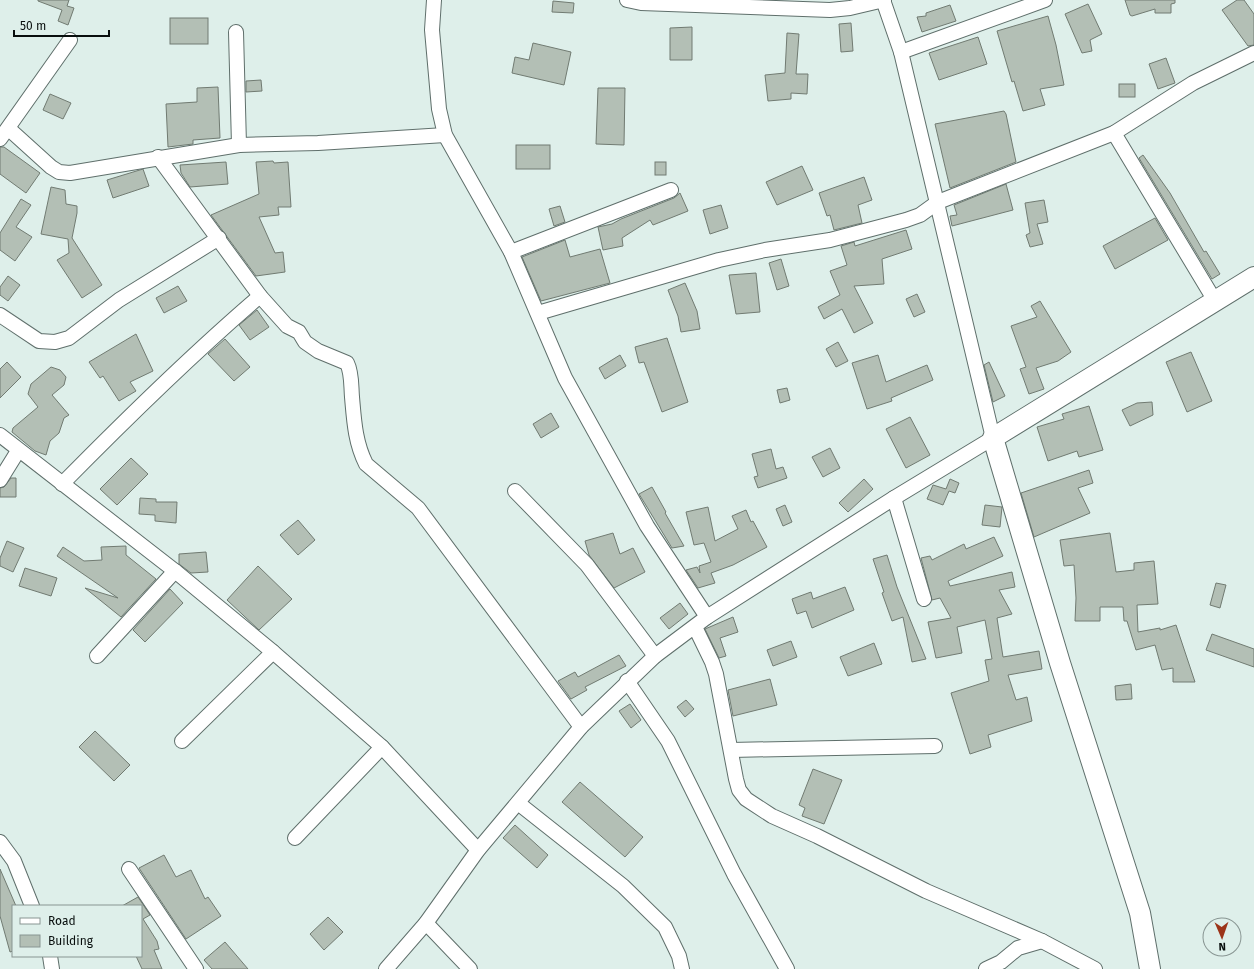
<svg xmlns="http://www.w3.org/2000/svg" width="1254" height="969" font-family="'Fira Sans',sans-serif">
	<style>
		.building { fill: #b3bfb5; stroke: #717b72 }
		.lines { fill: none; stroke-linecap: round; stroke-linejoin: round }
		.minor-casing { stroke: #5f6f6b; stroke-width: 16 }
		.secondary-casing { stroke: #5f6f6b; stroke-width: 22 }
		.minor { stroke: #fff; stroke-width: 14 }
		.secondary { stroke: #fff; stroke-width: 20 }
	</style>
	<rect width="100%" height="100%" fill="#deefea"/>
	<!-- building -->
	<g class="building">
		<path d="M38 0H69L67 6 74 8 68 25 58 21 62 10 38 1Z"/>
		<path d="M1125 0H1175V3L1171 4V13H1155V9L1132 16 1130 15Z"/>
		<path d="M1237 0H1244L1254 14V45L1248 46 1222 10Z"/>
		<path d="M553 1 574 3 573 13 552 12Z"/>
		<path d="M1088 4 1102 34 1090 40 1092 51 1082 53 1065 14Z"/>
		<path d="M950 5 956 21 922 32 917 17 926 16V13Z"/>
		<path d="M1048 16 1056 45 1064 85 1040 89 1045 105 1023 111 1014 81 1012 82 997 31Z"/>
		<rect x="170" y="18" width="38" height="26"/>
		<path d="M851 23 853 51 841 52 839 24Z"/>
		<path d="M692 27V60H670V28Z"/>
		<path d="M787 33 799 34 796 74H808L807 94 791 93V99L768 101 765 75 785 73Z"/>
		<path d="M978 37 987 64 939 80 929 53Z"/>
		<path d="M533 43 571 52 564 85 512 73 515 57 529 60Z"/>
		<path d="M1166 58 1175 83 1158 89 1149 64Z"/>
		<path d="M261 80 262 91 246 92V81Z"/>
		<rect x="1119" y="84" width="16" height="13"/>
		<path d="M218 87 220 138 193 140V144L168 147 166 104 197 102V88Z"/>
		<path d="M598 88H625L624 145 596 144Z"/>
		<path d="M50 94 71 103 63 119 43 110Z"/>
		<path d="M1004 111 1006 114 1016 162 950 188 935 124Z"/>
		<rect x="516" y="145" width="34" height="24"/>
		<path d="M0 147H4L40 173 26 193 0 174Z"/>
		<path d="M1143 155 1170 193 1204 252 1206 251 1220 274 1212 279 1139 158Z"/>
		<path d="M273 161 274 163 288 162 291 207H278L279 215 259 217 275 253 283 252 285 272 256 276 211 215 259 194 256 162Z"/>
		<path d="M226 162 228 184 190 187 181 173 180 165Z"/>
		<rect x="655" y="162" width="11" height="13"/>
		<path d="M802 166 813 190 777 205 766 182Z"/>
		<path d="M143 169 149 186 113 198 107 180Z"/>
		<path d="M864 177 872 200 858 205 862 223 834 230 830 215 827 216 819 193Z"/>
		<path d="M1006 184 1013 210 952 226 950 216 957 215 954 205Z"/>
		<path d="M51 187 65 190 66 204 77 206V213L72 238 102 285 82 298 57 260 69 253 68 239 41 234Z"/>
		<path d="M680 193 688 211 653 225 650 220 622 238 623 246 603 250 598 227 612 224 621 219 674 198Z"/>
		<path d="M21 199 31 205 16 227 32 237 15 261 0 250V233Z"/>
		<path d="M1044 200 1048 222 1037 224 1043 244 1030 247 1026 235 1030 233 1025 203Z"/>
		<path d="M721 205 728 228 710 234 703 210Z"/>
		<path d="M560 206 565 222 554 226 549 209Z"/>
		<path d="M1155 218 1168 240 1115 269 1103 246Z"/>
		<path d="M906 230 912 249 882 259 884 284 854 286 873 323 854 333 842 309 824 319 818 307 840 295 830 271 847 265 841 246 854 242 855 246Z"/>
		<path d="M565 240 570 257 600 249 610 283 541 301 522 257Z"/>
		<path d="M781 259 789 286 777 290 769 263Z"/>
		<path d="M756 273 760 312 736 314 729 275Z"/>
		<path d="M8 276 20 285 8 301 0 295V287Z"/>
		<path d="M685 283 697 311 700 329 681 332 678 316 668 290Z"/>
		<path d="M178 286 187 301 164 313 156 298Z"/>
		<path d="M917 294 925 312 914 317 906 299Z"/>
		<path d="M1040 301 1071 352 1058 361 1036 368 1044 389 1029 394 1020 369 1026 367 1011 326 1037 317 1031 306Z"/>
		<path d="M257 310 269 327 250 340 239 325Z"/>
		<path d="M136 334 153 371 130 382 136 391 119 401 103 376 100 378 89 362Z"/>
		<path d="M667 338 688 402 662 412 644 362 639 363 635 347Z"/>
		<path d="M225 339 250 367 234 381 208 354Z"/>
		<path d="M838 342 848 361 836 367 826 349Z"/>
		<path d="M1191 352 1212 401 1187 412 1166 362Z"/>
		<path d="M620 355 626 366 605 379 599 368Z"/>
		<path d="M878 355 886 382 927 365 933 380 891 398 892 401 867 409 852 363Z"/>
		<path d="M7 362 21 377 0 398V369Z"/>
		<path d="M989 362 1005 396 993 402 984 365Z"/>
		<path d="M51 367 60 370 66 377 64 385 52 395 69 415 64 418 59 433 50 441 46 455 35 451 12 432 13 428 38 407 28 394 31 384Z"/>
		<path d="M787 388 790 400 780 403 777 390Z"/>
		<path d="M1152 402 1153 415 1130 426 1122 410 1137 403Z"/>
		<path d="M1089 406 1103 450 1079 457 1077 451 1048 461 1037 427 1064 419 1062 414Z"/>
		<path d="M551 413 559 427 541 438 533 424Z"/>
		<path d="M910 417 930 455 906 468 886 429Z"/>
		<path d="M830 448 840 468 823 477 812 457Z"/>
		<path d="M771 449 776 469 783 467 787 478 758 488 754 477 758 476 752 454Z"/>
		<path d="M131 458 148 474 117 505 100 489Z"/>
		<path d="M1089 470 1093 483 1078 488 1090 513 1034 537 1021 493Z"/>
		<path d="M11 478H16V497H0V488L4 487Z"/>
		<path d="M864 479 873 489 848 512 839 503Z"/>
		<path d="M950 479 959 483 955 493 949 491 943 505 927 499 933 485 946 489Z"/>
		<path d="M652 487 666 512 665 513 684 546 672 548 639 494Z"/>
		<path d="M140 498 156 499V502H177L176 523 155 521V515L139 514Z"/>
		<path d="M785 505 792 522 783 526 776 509Z"/>
		<path d="M985 505 1002 507 1000 527 982 525Z"/>
		<path d="M708 507 715 541 738 529 732 516 746 510 751 522 753 521 767 547 733 565 711 573 715 583 698 588 686 570 697 567 700 573 699 566 711 562 704 543 694 545 686 512Z"/>
		<path d="M298 520 315 540 298 555 280 535Z"/>
		<path d="M613 533 620 554 633 548 645 572 614 588 589 555 585 541Z"/>
		<path d="M1110 533 1116 572 1134 570V563L1154 561 1158 604 1137 605 1138 632 1160 628V630L1176 625 1195 682H1173V668L1162 670 1155 645 1136 650 1127 621H1124L1123 607H1100V621H1075L1076 598 1074 565 1064 566 1060 540Z"/>
		<path d="M994 537 1003 556 948 581 950 586 1012 572 1015 587 999 590 1012 614 997 618 1003 657 1039 651 1042 669 1008 675 1016 700 1027 697 1032 721 988 735 991 747 970 754 951 693 989 681 985 660 992 659 985 620 957 627 962 653 936 658 928 622 951 618 940 598 932 600 921 558 930 556 932 560 964 544 966 549Z"/>
		<path d="M7 541 24 548 13 572 0 566V558Z"/>
		<path d="M126 546V555L156 579 121 617 85 588 118 598 57 556 63 547 84 561 102 560 101 547Z"/>
		<path d="M206 552 208 572 191 573 179 564V554Z"/>
		<path d="M887 555 897 587 926 659 912 662 903 617 892 621 882 593 884 592 873 559Z"/>
		<path d="M258 566 292 599 259 630 227 600Z"/>
		<path d="M25 568 57 578 51 596 19 586Z"/>
		<path d="M1216 583 1226 585 1220 608 1210 605Z"/>
		<path d="M845 587 854 610 812 628 806 611 797 614 792 599 811 592 813 599Z"/>
		<path d="M170 589 183 603 145 642 133 630Z"/>
		<path d="M680 603 688 614 669 629 660 618Z"/>
		<path d="M733 617 738 632 720 638 726 656 719 658 705 629Z"/>
		<path d="M1212 634 1254 649V667L1206 650Z"/>
		<path d="M791 641 797 657 773 666 767 650Z"/>
		<path d="M874 643 882 664 848 676 840 657Z"/>
		<path d="M619 655 626 666 585 687 587 690 571 699 558 681 575 672 578 677Z"/>
		<path d="M770 679 777 705 733 716 728 690Z"/>
		<path d="M1131 684 1132 699 1116 700 1115 686Z"/>
		<path d="M686 700 694 709 685 717 677 707Z"/>
		<path d="M630 704 641 720 631 728 619 711Z"/>
		<path d="M95 731 130 765 114 781 79 747Z"/>
		<path d="M813 769 842 780 824 824 802 816 805 808 799 805Z"/>
		<path d="M580 782 643 837 625 857 562 802Z"/>
		<path d="M515 825 548 855 537 868 503 838Z"/>
		<path d="M164 855 176 877 191 870 205 899 208 897 221 916 186 939 139 868Z"/>
		<path d="M0 869 16 906H13V951L10 952 0 916Z"/>
		<path d="M138 897 150 915 143 919 157 941 159 949 154 950 162 969H142L136 956H141V906H122Z"/>
		<path d="M328 917 343 932 324 950 310 934Z"/>
		<path d="M225 942 248 969H212L204 960Z"/>
	</g>
	<g class="lines">
		<defs>
			<g id="minor">
				<path d="M434 0 432 30 439 109 445 135 511 252 565 378 647 526 707 617"/>
				<path d="M627 0 641 3 830 10 850 8 884 0"/>
				<path d="M236 32 239 145"/>
				<path d="M901 52 1045 0"/>
				<path d="M9 129 51 167 59 172 70 173 239 145 318 143 445 135"/>
				<path d="M1114 133 1215 301"/>
				<path d="M0 139 70 40"/>
				<path d="M158 157 260 296 287 326 299 332 305 342 318 351 347 363C352 373 351 385 352 397 354 420 355 442 366 464L418 508 581 727"/>
				<path d="M511 252 671 190"/>
				<path d="M538 313 719 260 765 250 830 240 906 220 920 215 938 202 1114 133 1193 83 1254 53"/>
				<path d="M0 315 39 341 55 342 69 338 119 300 219 238"/>
				<path d="M0 435 175 571 273 652 382 747 478 850"/>
				<path d="M0 480 18 451"/>
				<path d="M62 484C126 419 191 355 260 296"/>
				<path d="M515 491 587 565 655 656"/>
				<path d="M894 498 924 599"/>
				<path d="M695 627 712 662 716 674 736 779 739 790 746 799 772 816 817 836 926 891 1042 941 1095 969"/>
				<path d="M97 656 175 571"/>
				<path d="M627 681 668 741 734 874 787 969"/>
				<path d="M182 741 273 652"/>
				<path d="M731 750 935 746"/>
				<path d="M518 803 623 886 665 927 679 956 682 969"/>
				<path d="M295 838 382 747"/>
				<path d="M0 842 14 861 32 906"/>
				<path d="M129 869 196 969"/>
				<path d="M426 923 470 969"/>
				<path d="M50 956 52 969"/>
				<path d="M386 969 426 923 478 850 581 727 655 656 707 617 894 498 993 438 901 52 883 0"/>
				<path d="M986 969 1001 962 1018 948 1042 941"/>
			</g>
			<path id="secondary" d="M1150 969 1140 913 1060 663 993 438 1254 277"/>
		</defs>
		<!-- minor casing -->
		<use href="#minor" class="minor-casing"/>
		<!-- secondary casing -->
		<use href="#secondary" class="secondary-casing"/>
		<!-- minor -->
		<use href="#minor" class="minor"/>
		<!-- secondary -->
		<use href="#secondary" class="secondary"/>
	</g>
	<!-- legend -->
	<rect x="12" y="905" width="130" height="52" fill="#deefea" stroke="#889592"/>
	<rect x="20" y="918" width="20" height="6" fill="#ffffff" stroke="#889592"/>
	<text x="48" y="925" font-size="12" fill="#080e0d">Road</text>
	<rect x="20" y="935" width="20" height="12" fill="#b3bfb5" stroke="#889592"/>
	<text x="48" y="945" font-size="12" fill="#080e0d">Building</text>
	<!-- north arrow -->
	<g transform="translate(1222 937) rotate(178)"><circle r="19" fill="#deefea" stroke="#889592"/>
	<path d="M0-3L7 15L0 10L-7 15Z" fill="#9c3419"/>
	<text y="-6" font-size="11" font-weight="bold" text-anchor="middle" fill="#080e0d">N</text>
	</g>
	<!-- scale -->
	<path d="M14 30v6h95v-6" fill="none" stroke="#080e0d" stroke-width="2"/>
	<text x="20" y="30" font-size="12" fill="#080e0d" stroke="#deefea" stroke-width="3" paint-order="stroke">50 m</text>
</svg>
